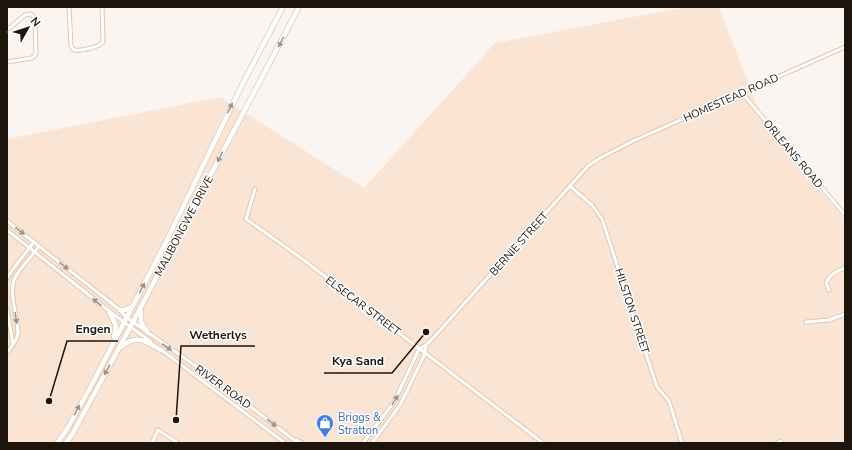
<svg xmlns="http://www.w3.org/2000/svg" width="852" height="450" font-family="'Nunito Sans',sans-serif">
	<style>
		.built { fill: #fae5d5 }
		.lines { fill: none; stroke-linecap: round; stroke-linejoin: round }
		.street-casing { stroke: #e1c6b0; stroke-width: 5 }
		.secondary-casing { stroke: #e1c6b0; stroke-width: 6 }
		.street { stroke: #fff; stroke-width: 3 }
		.secondary { stroke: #fff; stroke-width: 4.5 }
		.oneway { fill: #999592 }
		.labels { text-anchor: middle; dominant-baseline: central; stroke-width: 3; stroke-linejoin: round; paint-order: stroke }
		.street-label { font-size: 11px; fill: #1d140c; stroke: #fff }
		.shop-label { font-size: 11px; fill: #366cbe; stroke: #fff; text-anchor: start }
		.leader { fill: none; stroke: #1d140c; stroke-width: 1.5 }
		.callout-dot { fill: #1d140c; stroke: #fff; stroke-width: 1.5 }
		.callout-label { font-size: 12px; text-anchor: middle; font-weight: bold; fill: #1d140c; stroke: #fff; stroke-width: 3; stroke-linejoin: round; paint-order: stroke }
	</style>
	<rect width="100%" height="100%" fill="#fbf5f1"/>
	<!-- built -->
	<path class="built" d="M686 7H719L764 124 845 220V443H7V139L220 97 364 188 495 43Z"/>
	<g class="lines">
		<defs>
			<g id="street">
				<path d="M69 7 71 46C72 48 72 49 75 50 81 51 100 47 103 42L102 7"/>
				<path d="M7 30 25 15 31 14 35 18 36 54 32 58 7 62"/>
				<path d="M742 93 845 215"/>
				<path d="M570 186 592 205 602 219 657 387 669 401 682 443"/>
				<path d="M255 189 246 219 301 258 543 443"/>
				<path d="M7 221 120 310 126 317 214 379 298 443"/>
				<path d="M7 230 109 311 151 342"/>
				<path d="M7 278 13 269 34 242"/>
				<path d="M829 290 826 283C830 274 837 271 845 268"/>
				<path d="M7 309 13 344"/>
				<path d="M806 322 829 320 845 314"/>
				<path d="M160 349 285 443"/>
				<path d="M7 353 16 340 18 333C18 317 8 292 15 278 21 266 32 257 39 246"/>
				<path d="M296 440 302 443"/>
				<path d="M152 443 158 430 178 443"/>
				<path d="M363 443 394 402 419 349 426 345 435 336 588 166 600 158 633 141 845 47"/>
				<path d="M372 443 400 405 422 360 425 353 426 345"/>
				<path d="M777 443 781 441"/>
			</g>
			<g id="secondary">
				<path d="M120 310H125L131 307"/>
				<path d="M109 311 116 326 114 337"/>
				<path d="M141 311V322L148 333"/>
				<path d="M121 347C137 333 146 342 161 350"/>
				<path d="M57 443 67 429 91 386 166 242 243 83 283 7"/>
				<path d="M66 443 73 433 133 322 299 7"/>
			</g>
		</defs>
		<!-- street casing -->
		<use href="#street" class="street-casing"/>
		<!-- secondary casing -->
		<use href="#secondary" class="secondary-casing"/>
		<!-- street -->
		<use href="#street" class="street"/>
		<!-- secondary -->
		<use href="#secondary" class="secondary"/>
	</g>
	<!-- one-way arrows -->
	<defs><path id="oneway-solid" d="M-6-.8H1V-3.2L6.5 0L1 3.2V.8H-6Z"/></defs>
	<g class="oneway">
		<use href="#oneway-solid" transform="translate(281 42) rotate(118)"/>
		<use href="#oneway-solid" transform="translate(230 108) rotate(-64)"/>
		<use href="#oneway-solid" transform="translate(220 157) rotate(117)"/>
		<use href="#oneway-solid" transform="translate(20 231) rotate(38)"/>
		<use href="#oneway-solid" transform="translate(64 266) rotate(39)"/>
		<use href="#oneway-solid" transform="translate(142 288) rotate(-62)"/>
		<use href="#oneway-solid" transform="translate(97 302) rotate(-141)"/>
		<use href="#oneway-solid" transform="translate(16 318) rotate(82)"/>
		<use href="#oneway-solid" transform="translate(167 347) rotate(35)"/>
		<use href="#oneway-solid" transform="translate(107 370) rotate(119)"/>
		<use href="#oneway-solid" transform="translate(395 400) rotate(-59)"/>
		<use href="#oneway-solid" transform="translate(77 410) rotate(-61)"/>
		<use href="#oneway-solid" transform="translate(272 423) rotate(37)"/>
	</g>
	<!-- icons -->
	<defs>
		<symbol id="shop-pin" viewBox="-11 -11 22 30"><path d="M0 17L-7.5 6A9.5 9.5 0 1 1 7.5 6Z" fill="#3f7fe0" stroke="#fff"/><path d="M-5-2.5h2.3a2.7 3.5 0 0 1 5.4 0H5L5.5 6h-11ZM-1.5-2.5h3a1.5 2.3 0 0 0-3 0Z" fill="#fff"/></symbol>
	</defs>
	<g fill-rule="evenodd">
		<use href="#shop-pin" x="315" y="413" width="20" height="27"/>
	</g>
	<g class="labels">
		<!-- street labels -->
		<g class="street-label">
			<text transform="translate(731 98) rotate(-24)">HOMESTEAD ROAD</text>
			<text transform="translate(793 154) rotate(50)">ORLEANS ROAD</text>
			<text transform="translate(184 226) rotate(-62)">MALIBONGWE DRIVE</text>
			<text transform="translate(519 244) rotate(-48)">BERNIE STREET</text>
			<text transform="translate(363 306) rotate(37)">ELSECAR STREET</text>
			<text transform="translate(632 311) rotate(72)">HILSTON STREET</text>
			<text transform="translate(223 387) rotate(36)">RIVER ROAD</text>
		</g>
		<!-- shop labels -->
		<g class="shop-label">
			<text x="338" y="417">Briggs &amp;<tspan x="338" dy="13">Stratton</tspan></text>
		</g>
	</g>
	<!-- callouts -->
	<path class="leader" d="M49 401L67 341H118M176 420L181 346H255M426 332L392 373H324"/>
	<g class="callout-dot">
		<circle cx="49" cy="401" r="4"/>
		<circle cx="176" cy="420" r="4"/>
		<circle cx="426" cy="332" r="4"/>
	</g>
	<g class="callout-label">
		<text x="93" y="333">Engen</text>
		<text x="218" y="339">Wetherlys</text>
		<text x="358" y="365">Kya Sand</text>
	</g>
	<!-- border -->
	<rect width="852" height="450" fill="none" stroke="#1d140c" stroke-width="16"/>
	<!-- north arrow -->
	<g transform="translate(28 28) rotate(51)" stroke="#ffffff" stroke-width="3" paint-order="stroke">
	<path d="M0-3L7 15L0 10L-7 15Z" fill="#1d140c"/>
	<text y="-6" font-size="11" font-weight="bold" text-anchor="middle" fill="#1d140c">N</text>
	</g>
</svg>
